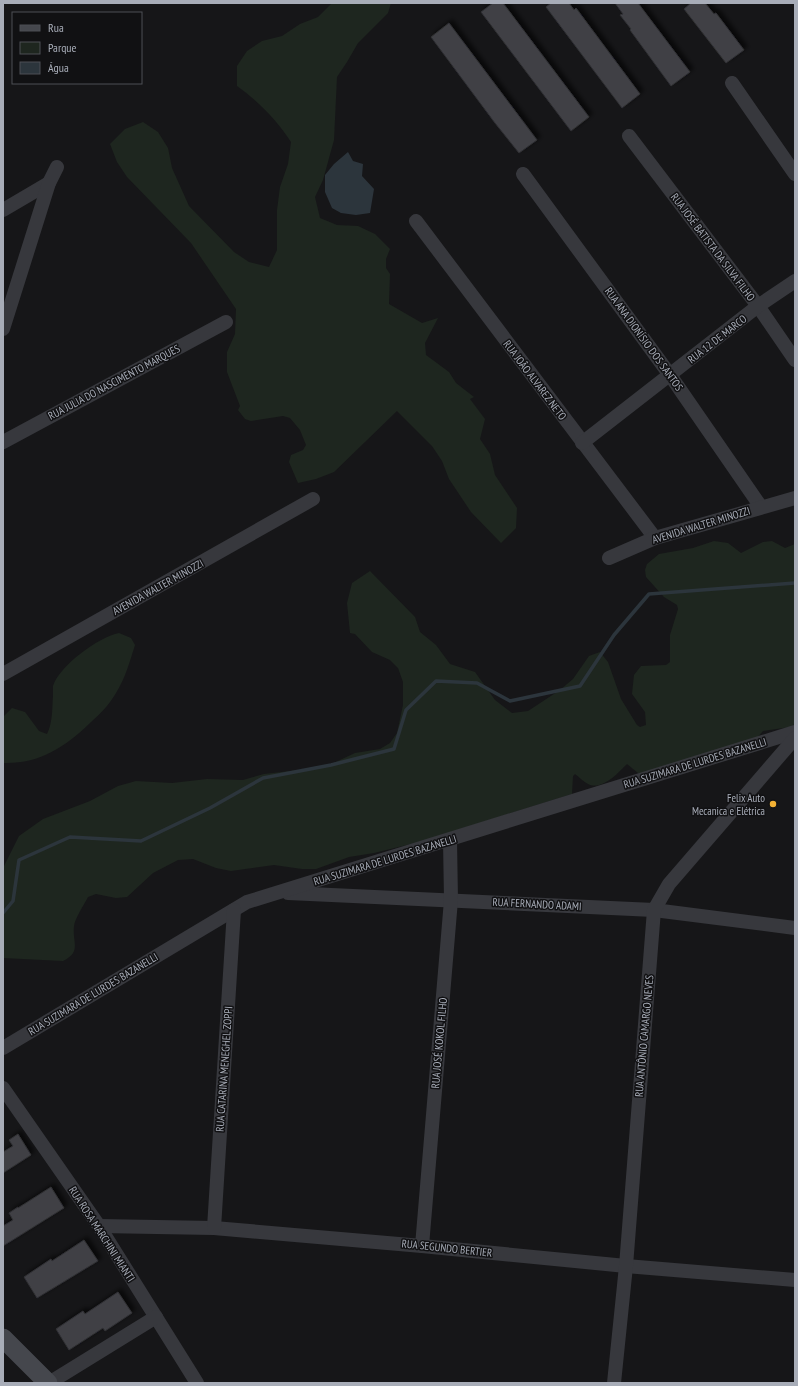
<svg xmlns="http://www.w3.org/2000/svg" width="798" height="1386" font-family="'PT Sans Narrow',sans-serif">
	<style>
		.green { fill: #1e261f }
		.water { fill: #2c353c }
		.lines { fill: none; stroke-linecap: round; stroke-linejoin: round }
		.stream { stroke: #2c353c; stroke-width: 3.5 }
		.building { fill: #404145; stroke: #303034; filter: url(#shadow) }
		.street { stroke: #37383d; stroke-width: 14 }
		.secondary { stroke: #45474d; stroke-width: 19 }
		.poi-dot { fill: #f2b134; stroke: #111113; stroke-width: 1.5 }
		.labels { text-anchor: middle; dominant-baseline: central; stroke-width: 3; stroke-linejoin: round; paint-order: stroke }
		.street-label { font-size: 11px; fill: #a8adb8; stroke: #111113 }
		.poi-label { font-size: 11px; fill: #a8adb8; stroke: #111113; text-anchor: end }
	</style>
	<defs>
		<filter id="shadow"><feDropShadow dx="3.5" dy="-3.5" stdDeviation="2" flood-color="#0009"/></filter>
	</defs>
	<rect width="100%" height="100%" fill="#161618"/>
	<!-- green -->
	<g class="green">
		<path d="M332 3H391L388 13 358 43 347 62 337 77 334 140 323 180 315 197 320 218 337 225 358 226 375 234 390 249 386 259V268L390 274 389 304 422 323 438 318 425 343 426 355 449 372 456 383 474 397 470 399 485 419 480 439 490 454 495 475 517 508 516 528 501 543 471 512 449 479 442 461 432 446 397 411 334 472 316 479 298 483 289 462 291 455 303 450 306 445 300 430 290 418 283 416 251 421 245 419 238 410 240 406 227 372V352L235 334 236 309 191 243 127 177 117 162 110 144 125 129 143 122 158 132 168 148 172 168 189 206 234 252 249 262 269 267 277 250V210L280 187 288 164 291 142C277 120 258 101 237 86V66L247 51 262 41 282 36 300 24 318 17Z"/>
		<path d="M714 541 728 543 741 553 763 542 772 541 785 548 795 544V724L790 727 763 731 749 747 645 774 638 773 627 764C618 773 602 791 588 784 584 782 579 777 575 774L573 776 572 794 419 842 374 853 349 857 316 869H302L274 865 231 871 216 868 193 859 178 860 153 873 127 897 116 898 96 894 88 897C84 905 75 918 74 926 72 942 82 952 63 961L3 958V868L19 836 43 819 90 801 118 786 136 781 172 783 207 779 243 780 264 774 325 767 355 753 380 749 390 743 397 733 403 705V682L398 668 390 660 372 652 355 634 350 633 347 603 352 583 370 571 415 617 420 632 436 645 450 664 475 672 495 700 512 713 528 711 560 690 573 679 589 656 600 652 608 662 621 699 637 725 640 727 646 725 645 712 632 694 634 675 641 666 666 665 670 662V635L678 609 677 605 664 597 646 577 645 570 647 564 659 554 693 548Z"/>
		<path d="M119 633 131 638 135 645C130 661 125 679 116 693 109 705 100 714 90 723 64 748 39 764 3 763V717L12 708 25 712 39 731 47 734C53 722 52 708 53 695 53 692 53 688 53 686 60 665 99 637 119 633Z"/>
	</g>
	<!-- water -->
	<path class="water" d="M348 152 353 161 363 164 362 176 374 189 370 213 356 215 341 213 332 208 325 192V175L334 164Z"/>
	<g class="lines">
		<!-- stream -->
		<path class="stream" d="M3 913 13 901 19 860 70 837 141 841 210 808 263 778 331 765 394 749 406 710 436 681 477 683 510 701 580 686 614 635 649 594 795 583"/>
	</g>
	<!-- building -->
	<g class="building">
		<path d="M493 3H503L589 117 571 131 481 12Z"/>
		<path d="M551 3H569L574 10 576 8 640 94 622 108 546 7Z"/>
		<path d="M615 3H638L690 72 671 86 630 30 631 29 620 15 623 14Z"/>
		<path d="M691 3H705L714 14 716 13 744 50 726 63 684 9Z"/>
		<path d="M449 23 537 140 519 153 495 123 431 37Z"/>
		<path d="M18 1134 31 1155 3 1173V1152L13 1146 9 1140Z"/>
		<path d="M51 1187 64 1208 3 1246V1226L13 1220 9 1213 18 1207V1208Z"/>
		<path d="M84 1240 98 1261 37 1298 24 1277 51 1259 52 1261Z"/>
		<path d="M118 1292 132 1313 105 1331 103 1328 69 1350 56 1329 83 1311 85 1314Z"/>
	</g>
	<g class="lines">
		<!-- street -->
		<g class="street">
			<path d="M732 83 795 174"/>
			<path d="M629 136 758 306 795 360"/>
			<path d="M523 174 670 375 761 507"/>
			<path d="M3 210 49 183"/>
			<path d="M416 221 655 538"/>
			<path d="M3 329 49 183 57 167"/>
			<path d="M3 442 226 322"/>
			<path d="M582 443 758 306 795 281"/>
			<path d="M609 558 655 538 795 498"/>
			<path d="M3 674 313 499"/>
			<path d="M288 893 654 910 795 928"/>
			<path d="M3 1048 247 902 795 732"/>
			<path d="M3 1088 99 1226 197 1383"/>
			<path d="M99 1226 214 1228 422 1246 626 1266 795 1280"/>
			<path d="M214 1228 234 910"/>
			<path d="M422 1246 451 900 450 840"/>
			<path d="M49 1383 156 1317"/>
			<path d="M614 1383 626 1266 654 910 669 884 795 738"/>
		</g>
		<!-- secondary -->
		<path class="secondary" d="M3 1338 48 1383"/>
	</g>
	<!-- markers -->
	<circle class="poi-dot" cx="773" cy="804" r="4"/>
	<g class="labels">
		<!-- street labels -->
		<g class="street-label">
			<text transform="translate(713 247) rotate(53)">RUA JOSÉ BATISTA DA SILVA FILHO</text>
			<text transform="translate(644 339) rotate(54)">RUA ANA DIONÍSIO DOS SANTOS</text>
			<text transform="translate(717 339) rotate(-38)">RUA 12 DE MARCO</text>
			<text transform="translate(535 380) rotate(53)">RUA JOÃO ALVAREZ NETO</text>
			<text transform="translate(114 382) rotate(-28)">RUA JULIA DO NASCIMENTO MARQUES</text>
			<text transform="translate(701 525) rotate(-17)">AVENIDA WALTER MINOZZI</text>
			<text transform="translate(158 587) rotate(-29)">AVENIDA WALTER MINOZZI</text>
			<text transform="translate(695 763) rotate(-17)">RUA SUZIMARA DE LURDES BAZANELLI</text>
			<text transform="translate(385 860) rotate(-17)">RUA SUZIMARA DE LURDES BAZANELLI</text>
			<text transform="translate(537 904) rotate(3)">RUA FERNANDO ADAMI</text>
			<text transform="translate(93 994) rotate(-31)">RUA SUZIMARA DE LURDES BAZANELLI</text>
			<text transform="translate(644 1036) rotate(-85)">RUA ANTÔNIO CAMARGO NEVES</text>
			<text transform="translate(439 1043) rotate(-85)">RUA JOSÉ KOKOL FILHO</text>
			<text transform="translate(224 1069) rotate(-86)">RUA CATARINA MENEGHEL ZOPPI</text>
			<text transform="translate(102 1234) rotate(57)">RUA ROSA MARCHINI MIANTI</text>
			<text transform="translate(447 1248) rotate(6)">RUA SEGUNDO BERTIER</text>
		</g>
		<!-- poi labels -->
		<g class="poi-label">
			<text x="765" y="798">Felix Auto<tspan x="765" dy="13">Mecanica e Elétrica</tspan></text>
		</g>
	</g>
	<!-- border -->
	<rect width="798" height="1386" fill="none" stroke="#a8adb8" stroke-width="8"/>
	<!-- legend -->
	<rect x="12" y="12" width="130" height="72" fill="#111113" stroke="#4d4f55"/>
	<rect x="20" y="25" width="20" height="6" fill="#45474d" stroke="#4d4f55"/>
	<text x="48" y="32" font-size="12" fill="#a8adb8">Rua</text>
	<rect x="20" y="42" width="20" height="12" fill="#1e261f" stroke="#4d4f55"/>
	<text x="48" y="52" font-size="12" fill="#a8adb8">Parque</text>
	<rect x="20" y="62" width="20" height="12" fill="#2c353c" stroke="#4d4f55"/>
	<text x="48" y="72" font-size="12" fill="#a8adb8">Água</text>
</svg>
